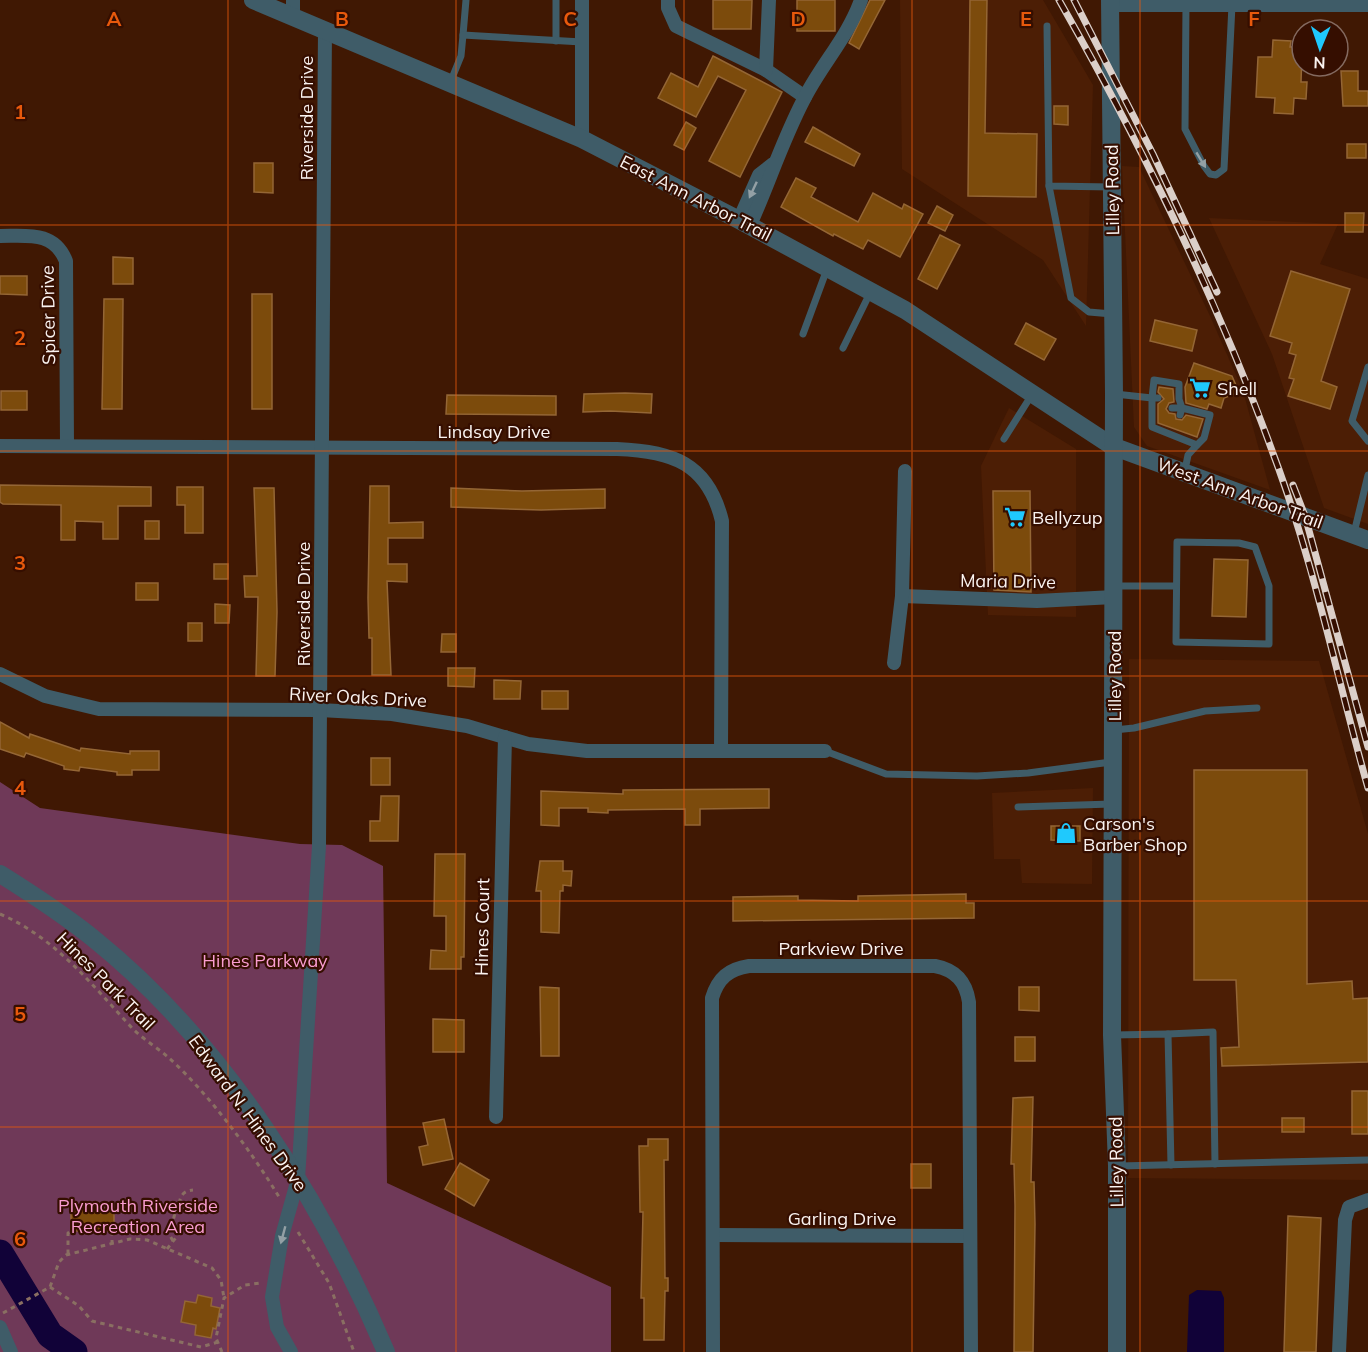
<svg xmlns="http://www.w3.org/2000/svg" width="1368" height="1352" font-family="Mulish,sans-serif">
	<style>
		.built { fill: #4c1e05 }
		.green { fill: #6f3958 }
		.water { fill: #110238 }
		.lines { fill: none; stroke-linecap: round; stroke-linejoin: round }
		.river { stroke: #110238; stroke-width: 27 }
		.building { fill: #7c4b0c; stroke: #946635; stroke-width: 1.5 }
		.path { stroke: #8a6f62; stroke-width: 3; stroke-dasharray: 4.5 4.5; stroke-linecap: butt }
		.service { stroke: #3f5c68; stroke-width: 7 }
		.minor { stroke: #3f5c68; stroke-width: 14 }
		.tertiary { stroke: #3f5c68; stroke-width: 18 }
		.rail-casing { stroke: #dbcfc9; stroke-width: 7 }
		.rail { stroke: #350e00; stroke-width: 4.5; stroke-dasharray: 14; stroke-linecap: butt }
		.oneway { fill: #93a0a5 }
		.grid { fill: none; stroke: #e8590c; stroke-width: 1.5; stroke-opacity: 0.55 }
		.labels { text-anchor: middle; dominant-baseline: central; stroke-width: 4.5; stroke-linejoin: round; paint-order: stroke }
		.street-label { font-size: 18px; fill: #faf3f0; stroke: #350e00 }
		.poi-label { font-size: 18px; fill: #faf3f0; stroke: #350e00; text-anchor: start }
		.park-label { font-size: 18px; fill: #fa9dd1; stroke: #350e00 }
		.grid-label { font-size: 20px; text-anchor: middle; font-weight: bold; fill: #e8590c; stroke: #350e00; stroke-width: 4.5; stroke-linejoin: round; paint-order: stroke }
	</style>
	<rect width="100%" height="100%" fill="#401803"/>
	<!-- built -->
	<g class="built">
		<path d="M900 0H1043L1093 85 1086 326 1043 260 902 169Z"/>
		<path d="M1122 166 1139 167 1210 316 1243 391 1270 490 1147 446 1134 427Z"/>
		<path d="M1209 218 1338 224 1320 264 1368 279V524L1324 508 1272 354Z"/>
		<path d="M1009 408 1076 449V617L988 615 981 466Z"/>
		<path d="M1129 659 1319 661 1368 834V1180L1128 1178Z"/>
		<path d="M1093 788 1092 884 1022 883 1020 859H994L992 793Z"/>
	</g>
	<!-- green -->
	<path class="green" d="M0 782 40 808 300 844 342 845 383 866 387 1183 611 1287V1352H0Z"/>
	<!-- water -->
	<path class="water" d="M1197 1290 1221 1291 1224 1298V1352H1187L1189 1295Z"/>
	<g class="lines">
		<!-- river -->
		<path class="river" d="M0 1253 50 1335 74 1352"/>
	</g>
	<!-- building -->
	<g class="building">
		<path d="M713 0H752L751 29H713Z"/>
		<rect x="797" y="0" width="38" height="31"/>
		<path d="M870 0H885L859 49 849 43Z"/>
		<path d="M970 0H987L985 133 1037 134 1036 197 968 196Z"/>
		<path d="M1273 40 1291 41 1290 47H1296V53H1302L1301 82H1307L1306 99 1294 98 1293 114 1274 113 1275 98 1256 97 1258 57H1272Z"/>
		<path d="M713 56 782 92 740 177 709 161 746 90 718 76 696 117 658 98 671 73 698 87Z"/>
		<path d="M1341 71H1358V91H1368V106H1343Z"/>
		<path d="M1054 106H1068V125L1054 124Z"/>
		<path d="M686 122 696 128 684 150 674 145Z"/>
		<path d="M813 127 860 154 854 166 805 142Z"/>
		<rect x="1347" y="144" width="19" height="14"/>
		<path d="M254 163H273V193L254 192Z"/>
		<path d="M796 178 816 188 811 197 858 222 873 193 902 209 904 204 923 214 900 257 868 240 863 249 834 234 833 236 781 207Z"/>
		<path d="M937 206 953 215 945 231 928 223Z"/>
		<path d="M1345 213H1364L1363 232H1345Z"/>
		<path d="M940 235 960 245 937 289 918 279Z"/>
		<path d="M113 257 133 258V284H113Z"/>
		<path d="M1291 271 1350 289 1321 381 1337 387 1330 409 1288 396 1294 379 1289 378 1296 355 1289 353 1292 343 1270 336Z"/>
		<path d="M0 276H27V295L0 294Z"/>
		<rect x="252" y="294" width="20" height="115"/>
		<path d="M104 299H123L122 409H102Z"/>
		<path d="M1155 320 1197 330 1192 351 1150 341Z"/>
		<path d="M1026 323 1056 339 1044 360 1015 344Z"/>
		<path d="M1194 363 1232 376 1239 392 1224 398 1221 408 1209 404 1207 409 1186 403 1185 387Z"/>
		<path d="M1159 387 1173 389 1174 402 1169 403 1166 409 1169 413 1175 414 1176 419 1182 420 1186 415 1203 419 1197 437 1158 423V404L1164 399 1158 392Z"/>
		<rect x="1" y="391" width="26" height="19"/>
		<path d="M625 393 652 394 651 413 610 411 583 412 584 394Z"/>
		<path d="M447 395 556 396V415L446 414Z"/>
		<path d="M0 485 151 487V506H118V539H103V522L75 521V540H61V505L3 504 0 502Z"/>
		<path d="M370 486H389V523L423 522V538H388V564H407V582L387 581 391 675H372V638H369L368 598Z"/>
		<path d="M177 487H203V533H185V505H177Z"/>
		<path d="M254 488H274L277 612 275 676H256L258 597H245L244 576H257Z"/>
		<path d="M451 488 522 491 605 489V508L541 510 451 507Z"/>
		<path d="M993 491H1030L1031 592 994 590Z"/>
		<rect x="145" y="521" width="14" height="18"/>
		<path d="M1214 559 1248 560 1246 617 1212 616Z"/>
		<rect x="214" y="564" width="14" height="15"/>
		<rect x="136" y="583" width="22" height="17"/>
		<path d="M215 604 230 605 229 623H215Z"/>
		<rect x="188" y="623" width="14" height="18"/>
		<path d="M442 634H456V652H441Z"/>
		<path d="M448 668H475L474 687 448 686Z"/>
		<path d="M494 680 521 681 520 699H494Z"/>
		<rect x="542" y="691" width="26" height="18"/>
		<path d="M0 722 29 738 30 734 80 751 81 748 130 754V751H159V770H132V775H117V772L80 767 79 771 64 769V766L26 753 24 757 0 749Z"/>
		<rect x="371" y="758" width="19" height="27"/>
		<path d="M1194 770H1307V984L1352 981 1353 999 1368 998V1062L1222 1066 1221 1048 1239 1047 1236 980H1194Z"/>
		<path d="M769 789V808L700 809V825H685V809L608 810V813L588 812V808H559V826L541 825V791L623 794V790Z"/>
		<path d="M381 796H399L398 841H370V821H380Z"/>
		<path d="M1051 826H1080V841L1051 840Z"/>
		<path d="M435 854H465L464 957H461V969H430L431 950 446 951V916H434Z"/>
		<path d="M540 861H563V871H572L571 886 563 885V891H560L559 933 541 932V891H536Z"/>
		<path d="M966 894V903H974V918L733 921V897L798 896V900L858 901V896Z"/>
		<path d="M540 987 559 988V1056H541Z"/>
		<path d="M1019 987H1039V1011L1019 1010Z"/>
		<path d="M433 1019 464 1020V1052H433Z"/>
		<rect x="1015" y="1037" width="20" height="24"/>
		<rect x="1352" y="1091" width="16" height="43"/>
		<path d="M1033 1097 1031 1182H1034L1035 1224 1033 1352H1014L1015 1206 1014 1164H1011L1013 1098Z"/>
		<rect x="1282" y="1118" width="22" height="14"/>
		<path d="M444 1119 453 1159 423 1165 419 1147 428 1145 423 1123Z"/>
		<path d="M648 1139H668V1160H664L665 1278H668V1291H665L664 1340H644V1298H641L643 1212H640L639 1146H648Z"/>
		<path d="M460 1163 489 1180 474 1206 445 1189Z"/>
		<rect x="911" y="1164" width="20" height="24"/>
		<rect x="71" y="1209" width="43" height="22"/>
		<path d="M1288 1216 1321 1218 1316 1352H1284Z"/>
		<path d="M198 1295 212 1298 211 1306 220 1308 216 1329 213 1328 211 1338 195 1335 196 1325 181 1322 185 1301 196 1303Z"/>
	</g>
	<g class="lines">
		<!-- path -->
		<g class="path">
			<path d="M0 914C56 938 92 985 133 1029 144 1040 158 1048 169 1058 208 1093 252 1152 279 1197"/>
			<path d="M112 1231V1243"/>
			<path d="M298 1232 329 1283 354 1352"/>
			<path d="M173 1241 166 1229 173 1221 175 1213 179 1211C179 1200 180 1191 193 1190"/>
			<path d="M167 1249 182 1230"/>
			<path d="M68 1254V1233L71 1231"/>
			<path d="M50 1287 79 1306 92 1321 201 1347 218 1342"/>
			<path d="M3 1313 50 1287 59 1262 66 1255 130 1239 147 1240 212 1268 221 1280 224 1298"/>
			<path d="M222 1352 216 1338 224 1298 245 1285 261 1283"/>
		</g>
		<!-- service -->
		<g class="service">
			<path d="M556 0V41"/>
			<path d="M1186 4 1185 129 1204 166 1210 174 1216 175 1224 169 1232 5"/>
			<path d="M1047 26 1049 186 1112 187"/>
			<path d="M463 35 466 0"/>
			<path d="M450 83 461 56 463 35 582 42"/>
			<path d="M1049 186 1071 298 1089 312 1112 314"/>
			<path d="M803 334 827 269"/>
			<path d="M843 348 870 293"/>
			<path d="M1368 367 1352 421 1368 441"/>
			<path d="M1115 394 1152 398V427L1197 445 1188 455 1185 470"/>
			<path d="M1158 398H1152L1154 380 1179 384V399L1182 408 1210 415 1204 438 1197 445"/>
			<path d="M1172 408H1182L1180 415"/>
			<path d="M1004 439 1031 396"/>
			<path d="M1354 533 1368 475"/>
			<path d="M1177 542 1239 543 1255 547 1269 586V644L1176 642Z"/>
			<path d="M1114 586H1176"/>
			<path d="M1114 730 1134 728 1205 711 1257 708"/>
			<path d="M825 751 886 774 977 776 1028 773 1111 762"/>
			<path d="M1018 807 1111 804"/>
			<path d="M1168 1034 1213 1032 1215 1164"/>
			<path d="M1113 1035 1168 1034 1171 1165"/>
			<path d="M1119 1166 1368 1160"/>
		</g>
		<!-- minor -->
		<g class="minor">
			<path d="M668 0V8L676 26 766 70 805 97"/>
			<path d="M1110 5H1368"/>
			<path d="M293 15V0"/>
			<path d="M766 70 769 0"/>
			<path d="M582 139V0"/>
			<path d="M739 220 759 175 773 164"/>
			<path d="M750 225C769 183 782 141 804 99 821 65 848 37 861 0"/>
			<path d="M0 236C28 236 54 231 66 261L67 446"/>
			<path d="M0 446 617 449C672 451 708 463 722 521L721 751"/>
			<path d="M902 596 1037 601 1114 597"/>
			<path d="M894 663 902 596 905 471"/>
			<path d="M0 674 45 696 99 709 320 710 392 714 467 726 528 744 587 751H825"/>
			<path d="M496 1117 505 737"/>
			<path d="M713 1235 970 1236"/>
			<path d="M0 1327 11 1352"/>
			<path d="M291 1352 277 1327 272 1297 282 1236 298 1179 319 846 325 29"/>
			<path d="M713 1352 712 998C718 978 729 969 749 966H935C956 970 966 982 969 1002L971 1352"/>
			<path d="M1339 1352 1345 1220 1349 1207 1368 1200"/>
		</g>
		<!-- tertiary -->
		<g class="tertiary">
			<path d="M253 0 582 139 739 220 905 310 1112 446 1368 540"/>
			<path d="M1110 0 1114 394 1112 1035 1117 1166V1352"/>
			<path d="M0 874C32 894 64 915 94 939 224 1044 321 1199 386 1352"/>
		</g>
		<defs>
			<g id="rail">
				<path d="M1059 0C1142 146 1217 298 1274 456 1314 563 1337 678 1368 788"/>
				<path d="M1074 0 1153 154 1217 292"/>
				<path d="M1293 485 1305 516 1368 747"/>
			</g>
		</defs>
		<!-- rail casing -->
		<use href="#rail" class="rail-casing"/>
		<!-- rail -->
		<use href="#rail" class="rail"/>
	</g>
	<!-- one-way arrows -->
	<defs><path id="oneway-solid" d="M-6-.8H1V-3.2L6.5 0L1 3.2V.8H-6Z" transform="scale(1.5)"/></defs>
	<g class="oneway">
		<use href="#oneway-solid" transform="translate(1201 160) rotate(59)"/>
		<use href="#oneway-solid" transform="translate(753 190) rotate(115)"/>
		<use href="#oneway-solid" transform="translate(283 1235) rotate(105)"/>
	</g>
	<!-- grid -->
	<path class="grid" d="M228 0V1352M456 0V1352M684 0V1352M912 0V1352M1140 0V1352M0 225H1368M0 451H1368M0 676H1368M0 901H1368M0 1127H1368"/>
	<!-- icons -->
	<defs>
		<symbol id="supermarket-bare" viewBox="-9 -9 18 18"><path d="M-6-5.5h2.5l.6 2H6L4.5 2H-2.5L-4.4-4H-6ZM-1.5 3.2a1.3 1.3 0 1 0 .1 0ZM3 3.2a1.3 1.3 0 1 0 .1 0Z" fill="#1fc9fd" stroke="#350e00" stroke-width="2.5" paint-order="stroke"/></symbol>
		<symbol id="shop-bare" viewBox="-9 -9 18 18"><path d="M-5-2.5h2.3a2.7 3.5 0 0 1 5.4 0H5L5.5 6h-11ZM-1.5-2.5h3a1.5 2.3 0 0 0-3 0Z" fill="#1fc9fd" stroke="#350e00" stroke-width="2.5" paint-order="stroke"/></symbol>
	</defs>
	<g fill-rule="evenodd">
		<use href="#supermarket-bare" x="1185" y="373" width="30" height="30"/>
		<use href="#supermarket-bare" x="1000" y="502" width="30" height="30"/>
		<use href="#shop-bare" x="1051" y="818" width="30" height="30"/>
	</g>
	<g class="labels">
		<!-- street labels -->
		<g class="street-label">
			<text transform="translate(306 118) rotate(-90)">Riverside Drive</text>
			<text transform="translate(1112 190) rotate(-91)">Lilley Road</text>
			<text transform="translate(696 198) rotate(27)">East Ann Arbor Trail</text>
			<text transform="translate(48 315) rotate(-91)">Spicer Drive</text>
			<text x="494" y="431">Lindsay Drive</text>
			<text transform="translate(1240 493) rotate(20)">West Ann Arbor Trail</text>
			<text transform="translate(1008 581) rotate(1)">Maria Drive</text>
			<text transform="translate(303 604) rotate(-90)">Riverside Drive</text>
			<text transform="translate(1114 676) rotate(-90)">Lilley Road</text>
			<text transform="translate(358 697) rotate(3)">River Oaks Drive</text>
			<text transform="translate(482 927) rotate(-89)">Hines Court</text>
			<text x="841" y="948">Parkview Drive</text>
			<text transform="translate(106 981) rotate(45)">Hines Park Trail</text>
			<text transform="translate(248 1113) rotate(54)">Edward N. Hines Drive</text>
			<text transform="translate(1116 1162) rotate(-91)">Lilley Road</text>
			<text x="842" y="1218">Garling Drive</text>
		</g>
		<!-- poi labels -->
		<g class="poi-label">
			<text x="1217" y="388">Shell</text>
			<text x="1032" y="517">Bellyzup</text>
			<text x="1083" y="823">Carson's<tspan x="1083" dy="21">Barber Shop</tspan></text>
		</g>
		<!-- park labels -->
		<g class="park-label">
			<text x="265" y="960">Hines Parkway</text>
			<text x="138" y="1205">Plymouth Riverside<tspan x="138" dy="21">Recreation Area</tspan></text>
		</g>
	</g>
	<g class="grid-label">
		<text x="114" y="26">A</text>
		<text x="342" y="26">B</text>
		<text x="570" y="26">C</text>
		<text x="798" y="26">D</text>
		<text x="1026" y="26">E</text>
		<text x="1254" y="26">F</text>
		<text x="20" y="119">1</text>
		<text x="20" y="345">2</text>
		<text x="20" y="570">3</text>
		<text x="20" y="795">4</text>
		<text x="20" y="1021">5</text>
		<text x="20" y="1246">6</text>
	</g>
	<!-- north arrow -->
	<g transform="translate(1320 48) rotate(182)"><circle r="28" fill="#350e00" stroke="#846a60" stroke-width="1.5"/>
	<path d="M0-4.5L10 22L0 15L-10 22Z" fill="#1fc9fd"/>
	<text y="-9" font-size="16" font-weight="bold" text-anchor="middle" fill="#faf3f0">N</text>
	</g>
</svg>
